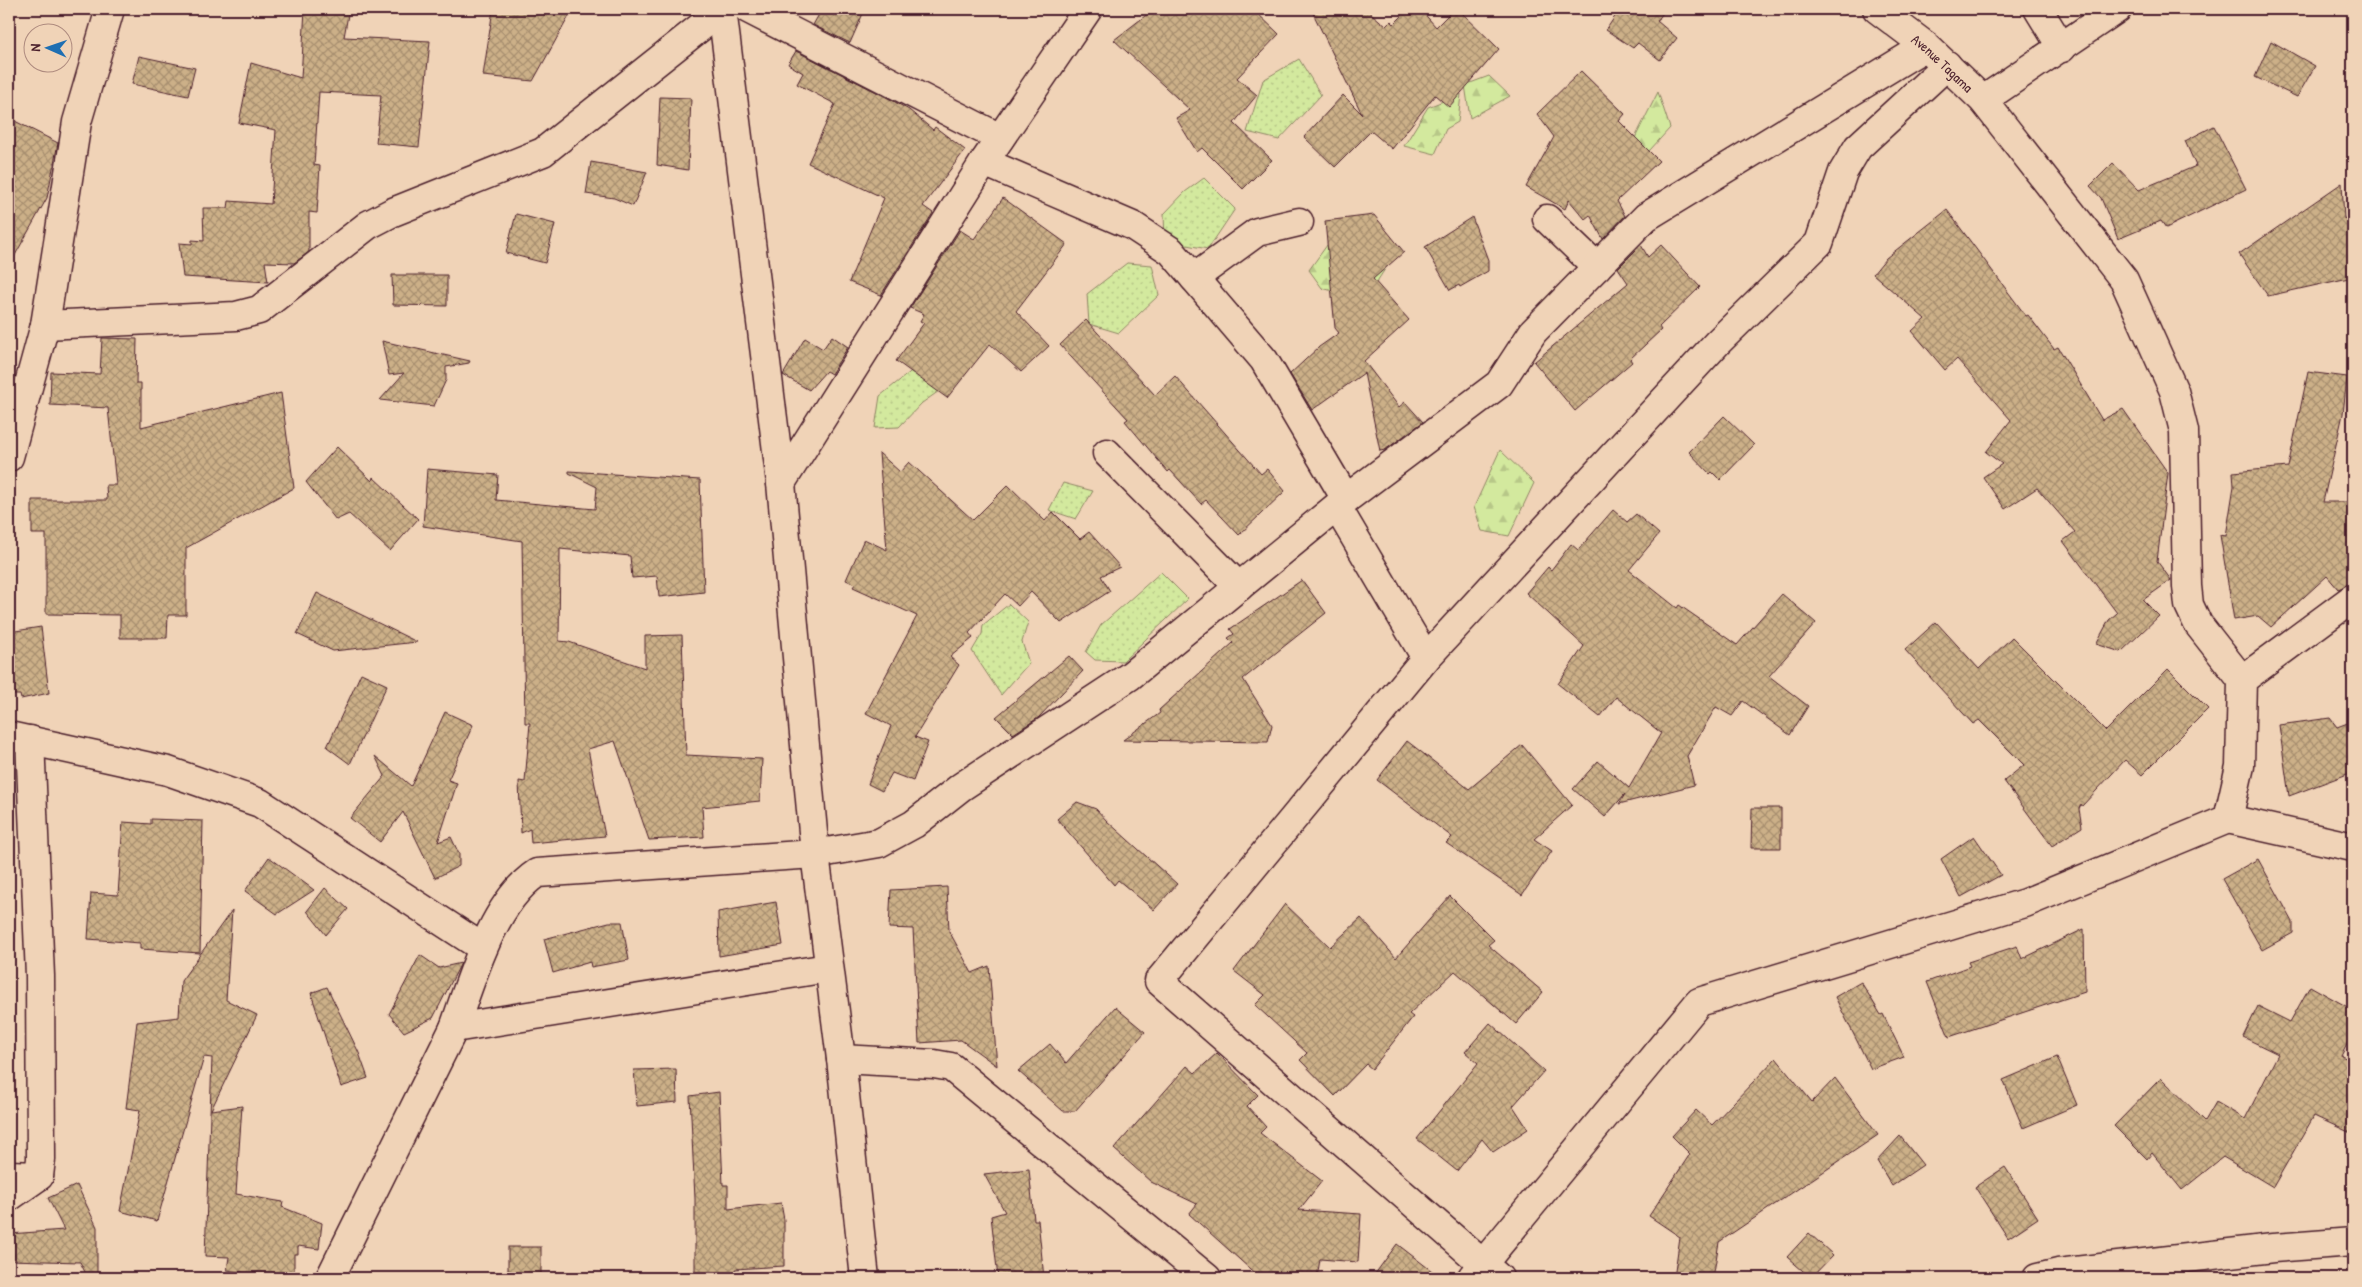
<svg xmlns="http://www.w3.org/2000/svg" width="2362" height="1287" font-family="'Patrick Hand',sans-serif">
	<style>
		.grass { fill: url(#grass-dots); stroke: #8e8464 }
		.forest { fill: url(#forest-firs); stroke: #8e8464 }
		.building { fill: url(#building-cross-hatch); stroke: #4a1f2b }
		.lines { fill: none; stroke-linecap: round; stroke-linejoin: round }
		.minor-casing { stroke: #4a1f2b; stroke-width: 31 }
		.minor { stroke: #f0d3b7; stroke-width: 28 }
		.labels { text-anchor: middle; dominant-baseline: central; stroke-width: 5; stroke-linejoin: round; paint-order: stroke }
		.street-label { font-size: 14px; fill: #4a1f2b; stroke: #f0d3b7 }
	</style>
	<defs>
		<pattern id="grass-dots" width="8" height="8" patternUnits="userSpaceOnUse" patternTransform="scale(1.25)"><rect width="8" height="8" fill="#d3e99e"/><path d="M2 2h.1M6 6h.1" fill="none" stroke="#b7c788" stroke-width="1.8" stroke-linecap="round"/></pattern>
		<pattern id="forest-firs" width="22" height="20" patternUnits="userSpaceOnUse" patternTransform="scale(1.25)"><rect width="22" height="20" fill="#d3e99e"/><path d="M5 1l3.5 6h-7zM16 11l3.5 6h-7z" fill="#b7c788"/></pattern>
		<pattern id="building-cross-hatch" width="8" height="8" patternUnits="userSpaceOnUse" patternTransform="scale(1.25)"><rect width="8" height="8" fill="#ccb088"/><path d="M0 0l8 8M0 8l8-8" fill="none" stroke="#a88f6f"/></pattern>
	</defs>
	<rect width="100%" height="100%" fill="#f0d3b7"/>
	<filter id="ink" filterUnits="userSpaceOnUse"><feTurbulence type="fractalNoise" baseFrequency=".02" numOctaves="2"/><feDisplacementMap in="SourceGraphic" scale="10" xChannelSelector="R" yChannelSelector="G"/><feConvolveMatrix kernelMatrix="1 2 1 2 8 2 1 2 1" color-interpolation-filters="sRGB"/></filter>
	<g filter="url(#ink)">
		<!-- grass -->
		<g class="grass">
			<path d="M1299 59 1321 95 1279 140 1247 132 1263 80Z"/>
			<path d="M1204 178 1235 209 1208 249 1165 241 1164 214 1185 192Z"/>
			<path d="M1127 263 1152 265 1159 295 1119 333 1089 324 1087 294Z"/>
			<path d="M924 361 952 382 922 403 899 427 875 428 880 396Z"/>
			<path d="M1063 483 1093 491 1076 519 1049 510Z"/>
			<path d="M1161 572 1188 599 1123 661 1095 660 1086 652 1101 625Z"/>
			<path d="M1009 604 1028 622 1022 642 1029 663 1001 695 972 651 982 634 983 625Z"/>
		</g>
		<!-- forest -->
		<g class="forest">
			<path d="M1489 76 1510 96 1470 118 1465 85Z"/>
			<path d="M1658 92 1670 128 1640 161 1630 148Z"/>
			<path d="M1461 94 1458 122 1446 129 1435 154 1404 146 1428 107Z"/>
			<path d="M1343 223 1387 266 1365 300 1322 288 1309 270Z"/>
			<path d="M1500 450 1534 483 1509 536 1482 531 1474 507Z"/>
		</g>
		<!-- building -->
		<g class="building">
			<path d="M305 9H349L344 37 430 41 419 147 376 143 381 95 319 92 314 165 320 166 317 213 309 212V252L294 263 265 262 268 282 183 277 179 243 192 244V240L204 241 203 208H228L229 201 271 204 276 130 239 123 251 63 301 78Z"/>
			<path d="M493 9H573L533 81 483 76Z"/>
			<path d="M822 9H865L850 43 813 25Z"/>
			<path d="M1154 9H1253L1279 34 1237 78 1257 95 1234 123 1272 160 1243 189 1202 148 1197 152 1176 118 1190 110 1114 40Z"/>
			<path d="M1311 9H1366L1386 26 1391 21 1394 24 1409 9H1420L1436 27 1454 9H1458L1499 49 1449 107 1435 95 1392 149 1371 131 1335 167 1304 137 1343 95 1362 114Z"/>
			<path d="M1620 9H1666L1657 21 1677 38 1660 60 1638 43 1633 48 1606 30Z"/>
			<path d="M2271 41 2315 66 2297 97 2255 77Z"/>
			<path d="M796 51 890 99 909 110 933 130 935 127 965 150 923 206 933 213 881 295 849 282 884 198 808 163 835 104 797 84 803 73 788 64Z"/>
			<path d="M139 56 195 68 188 96 132 84Z"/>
			<path d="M1581 71 1625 114 1619 121 1659 161 1617 201 1625 216 1603 239 1590 215 1585 219 1569 200 1565 209 1526 187 1554 137 1537 114Z"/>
			<path d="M660 97 691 98 688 170 657 165Z"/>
			<path d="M9 118 58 143 47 198 9 266Z"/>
			<path d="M2214 126 2246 189 2166 228 2161 221 2118 239 2101 198 2090 186 2113 163 2139 190 2196 166 2185 141Z"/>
			<path d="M591 162 647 172 633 206 614 198 586 194Z"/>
			<path d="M2342 183 2344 219 2353 212V277L2268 296 2239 254Z"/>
			<path d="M1003 198 1067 244 1016 311 1049 346 1021 372 990 344 947 398 896 361 924 323 920 321 924 314 910 308 960 230 974 239Z"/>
			<path d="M1947 210 2026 316 2028 315 2054 349 2058 347 2102 420 2123 409 2168 473 2157 561 2171 580 2143 600 2159 616 2121 652 2096 644 2109 620 2117 613 2063 541 2075 532 2037 488 2005 509 1983 477 2002 464 1986 452 2011 420 1957 359 1945 370 1912 331 1925 319 1873 274 1886 258Z"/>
			<path d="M516 214 555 224 545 263 506 253Z"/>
			<path d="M1374 215 1404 252 1373 279 1409 320 1364 361 1399 407 1405 402 1423 422 1385 450 1380 451 1364 373 1312 410 1290 374 1319 347 1339 333 1335 328 1325 221Z"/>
			<path d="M1472 217 1488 260V271L1460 287 1459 285 1450 290 1425 247Z"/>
			<path d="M1641 245 1648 257 1661 245 1700 287 1659 327 1661 330 1630 359 1632 362 1575 411 1534 362 1628 283 1618 268Z"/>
			<path d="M392 275H447V306L393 305Z"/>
			<path d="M1086 320 1155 395 1175 376 1261 474 1267 469 1285 491 1239 535 1206 500 1201 504 1170 470 1168 472 1125 421 1128 419 1060 345Z"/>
			<path d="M832 336 848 347 831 374 826 371 809 390 783 375 805 338 823 349Z"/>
			<path d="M102 338 137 339 136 383H141V427L281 393 294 488 186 548V615H168L167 638H120V615L46 614V534H32V500H107L106 485H116L108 408 50 405 51 372 100 374Z"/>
			<path d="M382 341 470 361 469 363 446 367V380L434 406 380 400 404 373 389 375Z"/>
			<path d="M2308 372 2347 377 2343 414 2323 502H2353V583L2338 589 2327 576 2271 627 2258 616 2234 620 2220 535 2226 536 2234 486 2233 472 2288 467Z"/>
			<path d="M1724 416 1754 445 1720 480 1712 472 1710 474 1689 452Z"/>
			<path d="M337 447 372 481 373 477 418 519 390 551 349 514 336 520 306 482Z"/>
			<path d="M879 453 900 472 909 462 973 520 1008 485 1045 521 1053 512 1080 539 1089 532 1120 567 1101 576 1110 591 1061 623 1031 592 1018 606 1005 594 969 633 973 638 950 657 959 665 915 737 928 742 913 781 892 773 882 791 868 784 891 726 866 713 917 616 853 587 855 584 846 580 864 539 887 550Z"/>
			<path d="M427 469 498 475 496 500 595 509 597 487 569 473V471L700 480 704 592 659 597 657 576 632 578 630 556 560 549 559 641 569 642 645 668V636L682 635 686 755 762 759 760 801 702 807 704 837 649 840 615 741 588 749 605 836 531 843 530 829 521 833 519 781 525 782 530 723H525L522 541 423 526Z"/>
			<path d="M1613 510 1627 522 1636 514 1659 534 1629 570 1677 608 1679 605 1737 645 1782 594 1816 623 1769 676 1808 706 1790 735 1743 701 1732 716 1716 707 1687 756 1694 785 1619 804 1625 794 1605 817 1573 789 1598 761 1629 788 1661 733 1616 697 1600 717 1558 684 1584 646 1526 593 1548 567 1551 570 1571 544 1578 550Z"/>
			<path d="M1302 580 1326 613 1243 679 1272 725 1268 742 1123 740 1160 713 1159 710 1233 643 1228 638 1234 634 1230 629Z"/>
			<path d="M317 593 417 642 333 651 297 634Z"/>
			<path d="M1936 622 1979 669 2012 637 2106 731 2168 669 2208 709 2142 775 2125 760 2082 806 2081 804 2079 809 2082 827 2052 846 2004 781 2024 765 1979 720 1973 724 1905 650Z"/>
			<path d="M41 627 49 693 21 699 20 695H9V632Z"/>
			<path d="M1069 656 1083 671 1038 718 1013 734 996 717Z"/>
			<path d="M361 673 387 685 350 764 327 747Z"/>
			<path d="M445 712 473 725 448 780 457 783 438 842 451 837 459 854V866L435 878 403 812 380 842 350 818 385 776 375 756 411 786Z"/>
			<path d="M2330 718 2337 727 2353 721V772L2289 796 2279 725Z"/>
			<path d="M1407 741 1469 789 1522 745 1572 805 1534 839 1552 851 1522 895 1446 843 1452 837 1377 780Z"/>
			<path d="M1077 802 1096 809 1107 821 1177 884 1154 910 1118 880 1114 885 1057 819Z"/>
			<path d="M1752 808H1781V848H1751Z"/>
			<path d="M151 819 203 821 200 953 140 949V943L88 939 91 893 118 895 123 822 151 824Z"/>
			<path d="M1974 836 2001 875 1961 897 1941 859Z"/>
			<path d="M269 857 314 890 277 914 245 891Z"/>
			<path d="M2258 859 2293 922V933L2262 950 2222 879Z"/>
			<path d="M947 887 949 931 972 973 989 966 997 1066 961 1040 919 1043 913 929 889 928 891 890Z"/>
			<path d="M325 888 348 909 326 935 307 911Z"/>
			<path d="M1450 896 1494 940 1488 945 1543 992 1516 1024 1455 971 1409 1014 1413 1017 1372 1069 1366 1064 1335 1096 1300 1060 1307 1053 1255 1005 1265 995 1234 971 1285 904 1330 947 1361 918 1396 958Z"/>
			<path d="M776 902 783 945 719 956 718 912Z"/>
			<path d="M232 910 226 1000 257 1015 211 1110 242 1106 236 1194 283 1202 282 1207 322 1223 319 1249 298 1246V1254H294V1278H251V1274L227 1270 229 1257 205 1256 212 1058 204 1057 157 1221 120 1211 140 1110 126 1108 137 1022 179 1017 181 981Z"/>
			<path d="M609 922H622L629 960 591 967 590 962 553 973 544 939Z"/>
			<path d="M2084 929 2085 992 1949 1037 1927 982 1970 966 1968 962 2017 946 2022 959Z"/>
			<path d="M420 955 439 968 461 963 433 1018 404 1032 389 1014Z"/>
			<path d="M1861 982 1881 1015 1883 1014 1904 1057 1871 1069 1835 997Z"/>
			<path d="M2310 986 2353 1010V1033L2341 1056 2353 1061V1134L2314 1116 2273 1187 2223 1157 2182 1190 2152 1153 2147 1159 2114 1126 2161 1078 2205 1121 2216 1102 2245 1119 2278 1054 2243 1037 2258 1006 2290 1022Z"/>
			<path d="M327 987 359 1053 368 1078 341 1087 311 993Z"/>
			<path d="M1115 1007 1145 1032 1075 1111H1063L1018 1071 1050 1044 1066 1063Z"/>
			<path d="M1490 1023 1544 1071 1513 1106 1528 1129 1493 1152 1482 1139 1457 1171 1417 1139 1478 1063 1465 1052Z"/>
			<path d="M1217 1053 1258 1095 1247 1106 1266 1127 1260 1133 1322 1181 1299 1210 1361 1214 1358 1262 1320 1259 1317 1278H1260L1189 1214 1197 1204 1151 1182 1114 1149 1187 1066 1195 1073Z"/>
			<path d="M2057 1057 2077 1105 2023 1128 2003 1080Z"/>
			<path d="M1776 1058 1812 1102 1835 1078 1878 1135 1719 1242 1713 1278H1674L1680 1237 1649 1216 1690 1154 1672 1136 1696 1110 1712 1125Z"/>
			<path d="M676 1069 677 1102 637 1106 634 1070Z"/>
			<path d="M719 1092 723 1185H728V1209L781 1203 784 1220V1266L735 1269 736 1278H695V1199L690 1096Z"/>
			<path d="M1900 1136 1923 1165 1892 1186 1877 1161Z"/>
			<path d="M2005 1167 2038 1218 2008 1238 1975 1187Z"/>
			<path d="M1029 1169 1034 1220H1038L1044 1278H998L991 1216 1005 1212 984 1174Z"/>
			<path d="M77 1185 97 1227V1278H88L80 1262 9 1260V1234L64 1230 48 1198Z"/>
			<path d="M1809 1233 1833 1255 1811 1278 1787 1257Z"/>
			<path d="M1397 1244 1441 1278H1372Z"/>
			<rect x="508" y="1247" width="33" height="31"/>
		</g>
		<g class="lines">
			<defs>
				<g id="minor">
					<path d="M722 9 781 483 815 854 841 1059 865 1278"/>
					<path d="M748 9 1000 138"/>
					<path id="s1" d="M1877 9 1926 46 1983 100 2124 280 2174 391 2184 431 2187 586 2189 605 2198 624 2242 680"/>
					<path d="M2038 9 2062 48"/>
					<path d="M1983 100 2117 9"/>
					<path d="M984 162 1133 226 1171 251 1264 360 1346 499"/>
					<path d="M1547 219 1597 267"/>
					<path d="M1194 278 1257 232 1299 222"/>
					<path d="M45 325 236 316 259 310 368 225 393 212 543 152 722 10"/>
					<path d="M1107 453 1239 587"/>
					<path d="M9 457 45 325 77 122 110 9"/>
					<path d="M781 483 984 162 1088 9"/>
					<path d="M1337 507 1426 658"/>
					<path d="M9 736 168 771 260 803 483 948"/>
					<path d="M2228 819 2353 847"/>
					<path d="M828 968 454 1028C471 980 493 902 537 873L815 854 879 843 914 824 961 787 1130 676 1346 499 1499 384 1533 332 1646 217 1926 46"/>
					<path d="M841 1059 934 1064 951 1067 1207 1278"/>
					<path d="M9 1175 39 1176 41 1159 40 976 30 740"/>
					<path d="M9 1197 39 1176"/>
					<path d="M1472 1277 1699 1002 2025 903 2228 819 2240 766 2242 680 2353 598"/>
					<path d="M330 1278 454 1028"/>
					<path d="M1499 1278 1159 981 1426 658 1717 343 1819 243 1843 172 1858 147 1947 65"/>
					<path d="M2037 1278 2058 1273 2273 1248 2353 1242"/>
				</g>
			</defs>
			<!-- minor casing -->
			<use href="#minor" class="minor-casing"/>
			<!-- minor -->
			<use href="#minor" class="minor"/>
		</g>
	</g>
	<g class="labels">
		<!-- street labels -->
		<g class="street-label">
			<text stroke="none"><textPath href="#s1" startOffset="85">Avenue Tagama</textPath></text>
		</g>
	</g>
	<!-- margin -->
	<rect width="2362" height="1287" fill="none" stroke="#f0d3b7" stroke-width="30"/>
	<rect x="15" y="15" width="2332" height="1257" fill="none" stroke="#4a1f2b" stroke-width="2" filter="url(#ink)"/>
	<!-- north arrow -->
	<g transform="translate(48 48) rotate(272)"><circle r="24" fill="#f0d3b7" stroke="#ae8b7f"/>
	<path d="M0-4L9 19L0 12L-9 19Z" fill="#1f6fb2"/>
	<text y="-8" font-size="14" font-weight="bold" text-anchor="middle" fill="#4a1f2b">N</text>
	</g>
</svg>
